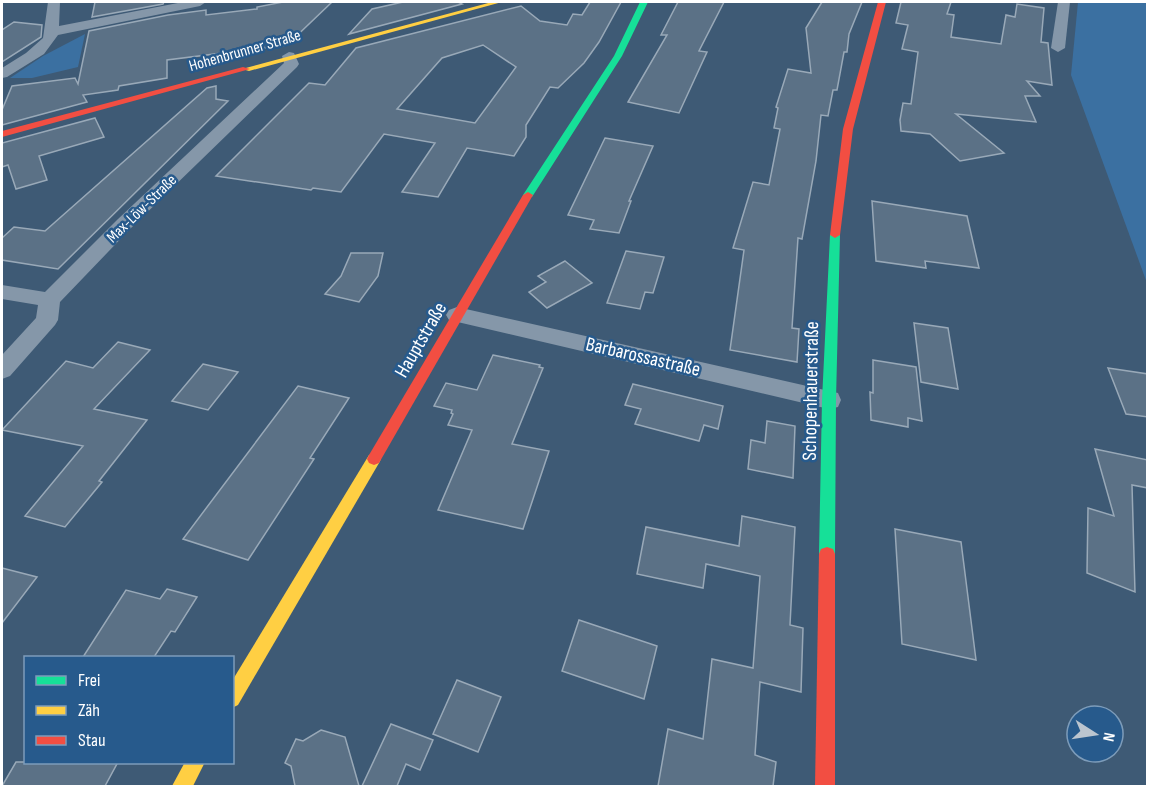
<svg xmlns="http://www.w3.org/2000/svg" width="1149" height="788" font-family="'Sofia Sans Condensed',sans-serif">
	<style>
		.green { fill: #3b70a1 }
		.building { fill: #5b7186; stroke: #99a9b8; stroke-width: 1.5; fill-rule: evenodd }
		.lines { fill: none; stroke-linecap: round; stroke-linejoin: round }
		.street { fill: #8597a9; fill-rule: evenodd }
		.fast { fill: #16e098; fill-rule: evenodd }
		.slow { fill: #ffcf43; fill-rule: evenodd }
		.jam { fill: #f24e42; fill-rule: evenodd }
		.labels { text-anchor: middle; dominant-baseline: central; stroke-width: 5; stroke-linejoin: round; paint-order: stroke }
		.far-street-label { font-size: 16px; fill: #fff; stroke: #275a8c }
		.street-label { font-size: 20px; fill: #fff; stroke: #275a8c }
	</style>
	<rect width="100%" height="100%" fill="#3e5a75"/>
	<!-- green -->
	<g class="green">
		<path d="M1078 2H1147V283L1071 75Z"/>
		<path d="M85 34 78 67 32 78H10L43 56Z"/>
	</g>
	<!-- building -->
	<g class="building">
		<path d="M95 2H164L163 4 92 17Z"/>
		<path d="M283 2H332L287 45 167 60V78L119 86 118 90 83 95 87 102 2 125V110L12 86 75 78 78 84 89 31 168 15 206 10V15L257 9V7Z"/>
		<path d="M403 2H458L462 4 349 34 372 9Z"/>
		<path d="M590 2H621L599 42 584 63 558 88 550 87 526 125V137L514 156 467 148 438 197 402 192 435 143 384 134 341 192 313 188 311 190 216 176 309 83 325 85 356 48 521 6 540 21 567 25 573 14 582 15ZM483 45 516 67 475 123 397 109 442 58Z"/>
		<path d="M678 2H724L699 51 707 52 679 113 628 102 667 35H661Z"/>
		<path d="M822 2H862L849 34 847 52H844L837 90H833L828 116 821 115 816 161 802 239 798 238 792 328 799 329 797 362 730 350 744 250 733 248 753 182 769 185 780 129 774 128 778 108 776 107 788 69 811 73 806 28Z"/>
		<path d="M901 2H951L947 14 954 15 951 37 1001 44 1006 15 1015 17 1017 4 1044 8 1041 42 1048 43 1052 85 1027 81 1040 96H1025L1036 122 956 114 1004 153 960 161 930 134 901 131 900 120 903 103 911 104 918 52 902 49 908 25 896 23Z"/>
		<path d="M14 22 42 25 41 37 2 62V30Z"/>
		<path d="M216 86V99L228 101 58 269 2 260V238L14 227 45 231 207 88Z"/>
		<path d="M95 118 104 137 39 156 47 180 16 189 8 165 2 167V143Z"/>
		<path d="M605 138 653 146 629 201H631L619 233 590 229 594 220 568 215Z"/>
		<path d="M872 201 967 216 979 268 925 261 926 268 876 261Z"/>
		<path d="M626 251 664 257 653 293 645 292 640 309 607 303Z"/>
		<path d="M351 253H383L378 276 359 302 325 294 341 276Z"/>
		<path d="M565 261 592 283 547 308 529 292 546 282 538 276Z"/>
		<path d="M914 323 948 328 958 389 921 382Z"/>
		<path d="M118 342 150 350 94 409 147 420 99 481 102 482 65 527 25 516 83 446 2 430 66 361 93 368Z"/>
		<path d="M493 355 540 365 539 367 543 368 512 444 549 451 523 529 438 510 472 430 448 425 453 414 451 413 452 410 434 406 446 383 477 390Z"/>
		<path d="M873 360 916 367 922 421 908 418V427L871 420 870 392 873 393Z"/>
		<path d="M203 364 238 372 208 410 172 401Z"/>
		<path d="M1108 368 1148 374V417L1126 414Z"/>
		<path d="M633 384 723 406 718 429 704 425 699 441 635 424 641 409 625 405Z"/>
		<path d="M298 386 349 398 310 458 314 459 248 560 183 539Z"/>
		<path d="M767 421 795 426 793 478 748 469 751 440 765 443Z"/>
		<path d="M1095 449 1148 460V488L1132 485 1135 592 1087 573 1088 508 1114 516Z"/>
		<path d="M742 516 795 527 790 625 803 628 801 692 760 682 755 755 776 762 773 786H658L668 729 703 739 712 659 753 668 760 576 706 564 703 588 637 574 646 527 739 546Z"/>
		<path d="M895 529 961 542 976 660 902 644Z"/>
		<path d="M2 568 37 577 2 623Z"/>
		<path d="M167 589 197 597 175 632 171 631 154 657H83L126 590 160 599Z"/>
		<path d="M579 620 657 646 644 699 562 671Z"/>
		<path d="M457 680 501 697 478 752 433 734Z"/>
		<path d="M391 724 433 740 420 770 406 764 397 786H362Z"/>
		<path d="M321 730 345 737 359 786H295L291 766 285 763 296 739 303 741Z"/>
		<path d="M16 762H118L105 786H2Z"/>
	</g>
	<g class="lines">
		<!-- street -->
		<g class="street">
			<path d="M48 2H60L59 26 183 2H206L200 6 58 35 44 54 7 77 2 78V68L26 53 43 38Z"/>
			<path d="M1058 2H1070L1065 48 1058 52 1051 48Z"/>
			<path d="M289 52 294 53 299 64 297 67 132 227 60 302 58 320 55 325 10 376 2 379V355L36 318 38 305 2 299V285L45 292 118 219 284 63 282 56Z"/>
			<path d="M457 307 829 391 838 393 841 400 838 407 829 409 449 320 446 315 449 310Z"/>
		</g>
		<!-- fast -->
		<g class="fast">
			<path d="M640 2H648L622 56 532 197H524L523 195 614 56Z"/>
			<path d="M835 232 840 235 836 400 835 554 833 559 827 561 821 559 819 554 822 400 830 235Z"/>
		</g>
		<!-- slow -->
		<g class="slow">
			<path d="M492 2H502L249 71 242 69Z"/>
			<path d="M374 453 379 455 381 459 379 463 238 705 232 708V681L369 455Z"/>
			<path d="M185 762H205L193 786H172Z"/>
		</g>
		<!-- jam -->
		<g class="jam">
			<path d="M878 2H886L853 129 840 235 835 238 830 235 843 129Z"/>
			<path d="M243 67 250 69 2 137V131Z"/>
			<path d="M528 192 533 195 379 463 374 465 369 463 367 459 369 455 523 195Z"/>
			<path d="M827 547 833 549 835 554V786H815L819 554 821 549Z"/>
		</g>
	</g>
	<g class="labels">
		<!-- far-street labels -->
		<g class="far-street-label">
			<text transform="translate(245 51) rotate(-16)">Hohenbrunner Straße</text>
			<text transform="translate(142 209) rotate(-44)">Max-Löw-Straße</text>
		</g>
		<!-- street labels -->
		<g class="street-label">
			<text transform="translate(421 340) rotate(-60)">Hauptstraße</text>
			<text transform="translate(643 357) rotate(13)">Barbarossastraße</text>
			<text transform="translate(811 391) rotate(-89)">Schopenhauerstraße</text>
		</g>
	</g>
	<!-- border -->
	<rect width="1149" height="788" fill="none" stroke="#ffffff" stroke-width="6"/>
	<!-- legend -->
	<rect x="24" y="656" width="210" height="108" fill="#275a8c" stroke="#7d9cba" stroke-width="1.5"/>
	<rect x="36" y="676" width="30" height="9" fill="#16e098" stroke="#7d9cba" stroke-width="1.5"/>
	<text x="78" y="686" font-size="18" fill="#ffffff">Frei</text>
	<rect x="36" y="706" width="30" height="9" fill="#ffcf43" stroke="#7d9cba" stroke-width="1.5"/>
	<text x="78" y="716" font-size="18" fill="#ffffff">Zäh</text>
	<rect x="36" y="736" width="30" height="9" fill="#f24e42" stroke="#7d9cba" stroke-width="1.5"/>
	<text x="78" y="746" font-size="18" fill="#ffffff">Stau</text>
	<!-- north arrow -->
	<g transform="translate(1095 734) rotate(102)"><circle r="28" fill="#275a8c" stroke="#7d9cba" stroke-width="1.5"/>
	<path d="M0-4.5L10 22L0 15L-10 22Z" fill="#bbc5cf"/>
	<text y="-9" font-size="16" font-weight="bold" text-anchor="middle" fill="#ffffff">N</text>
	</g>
</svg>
